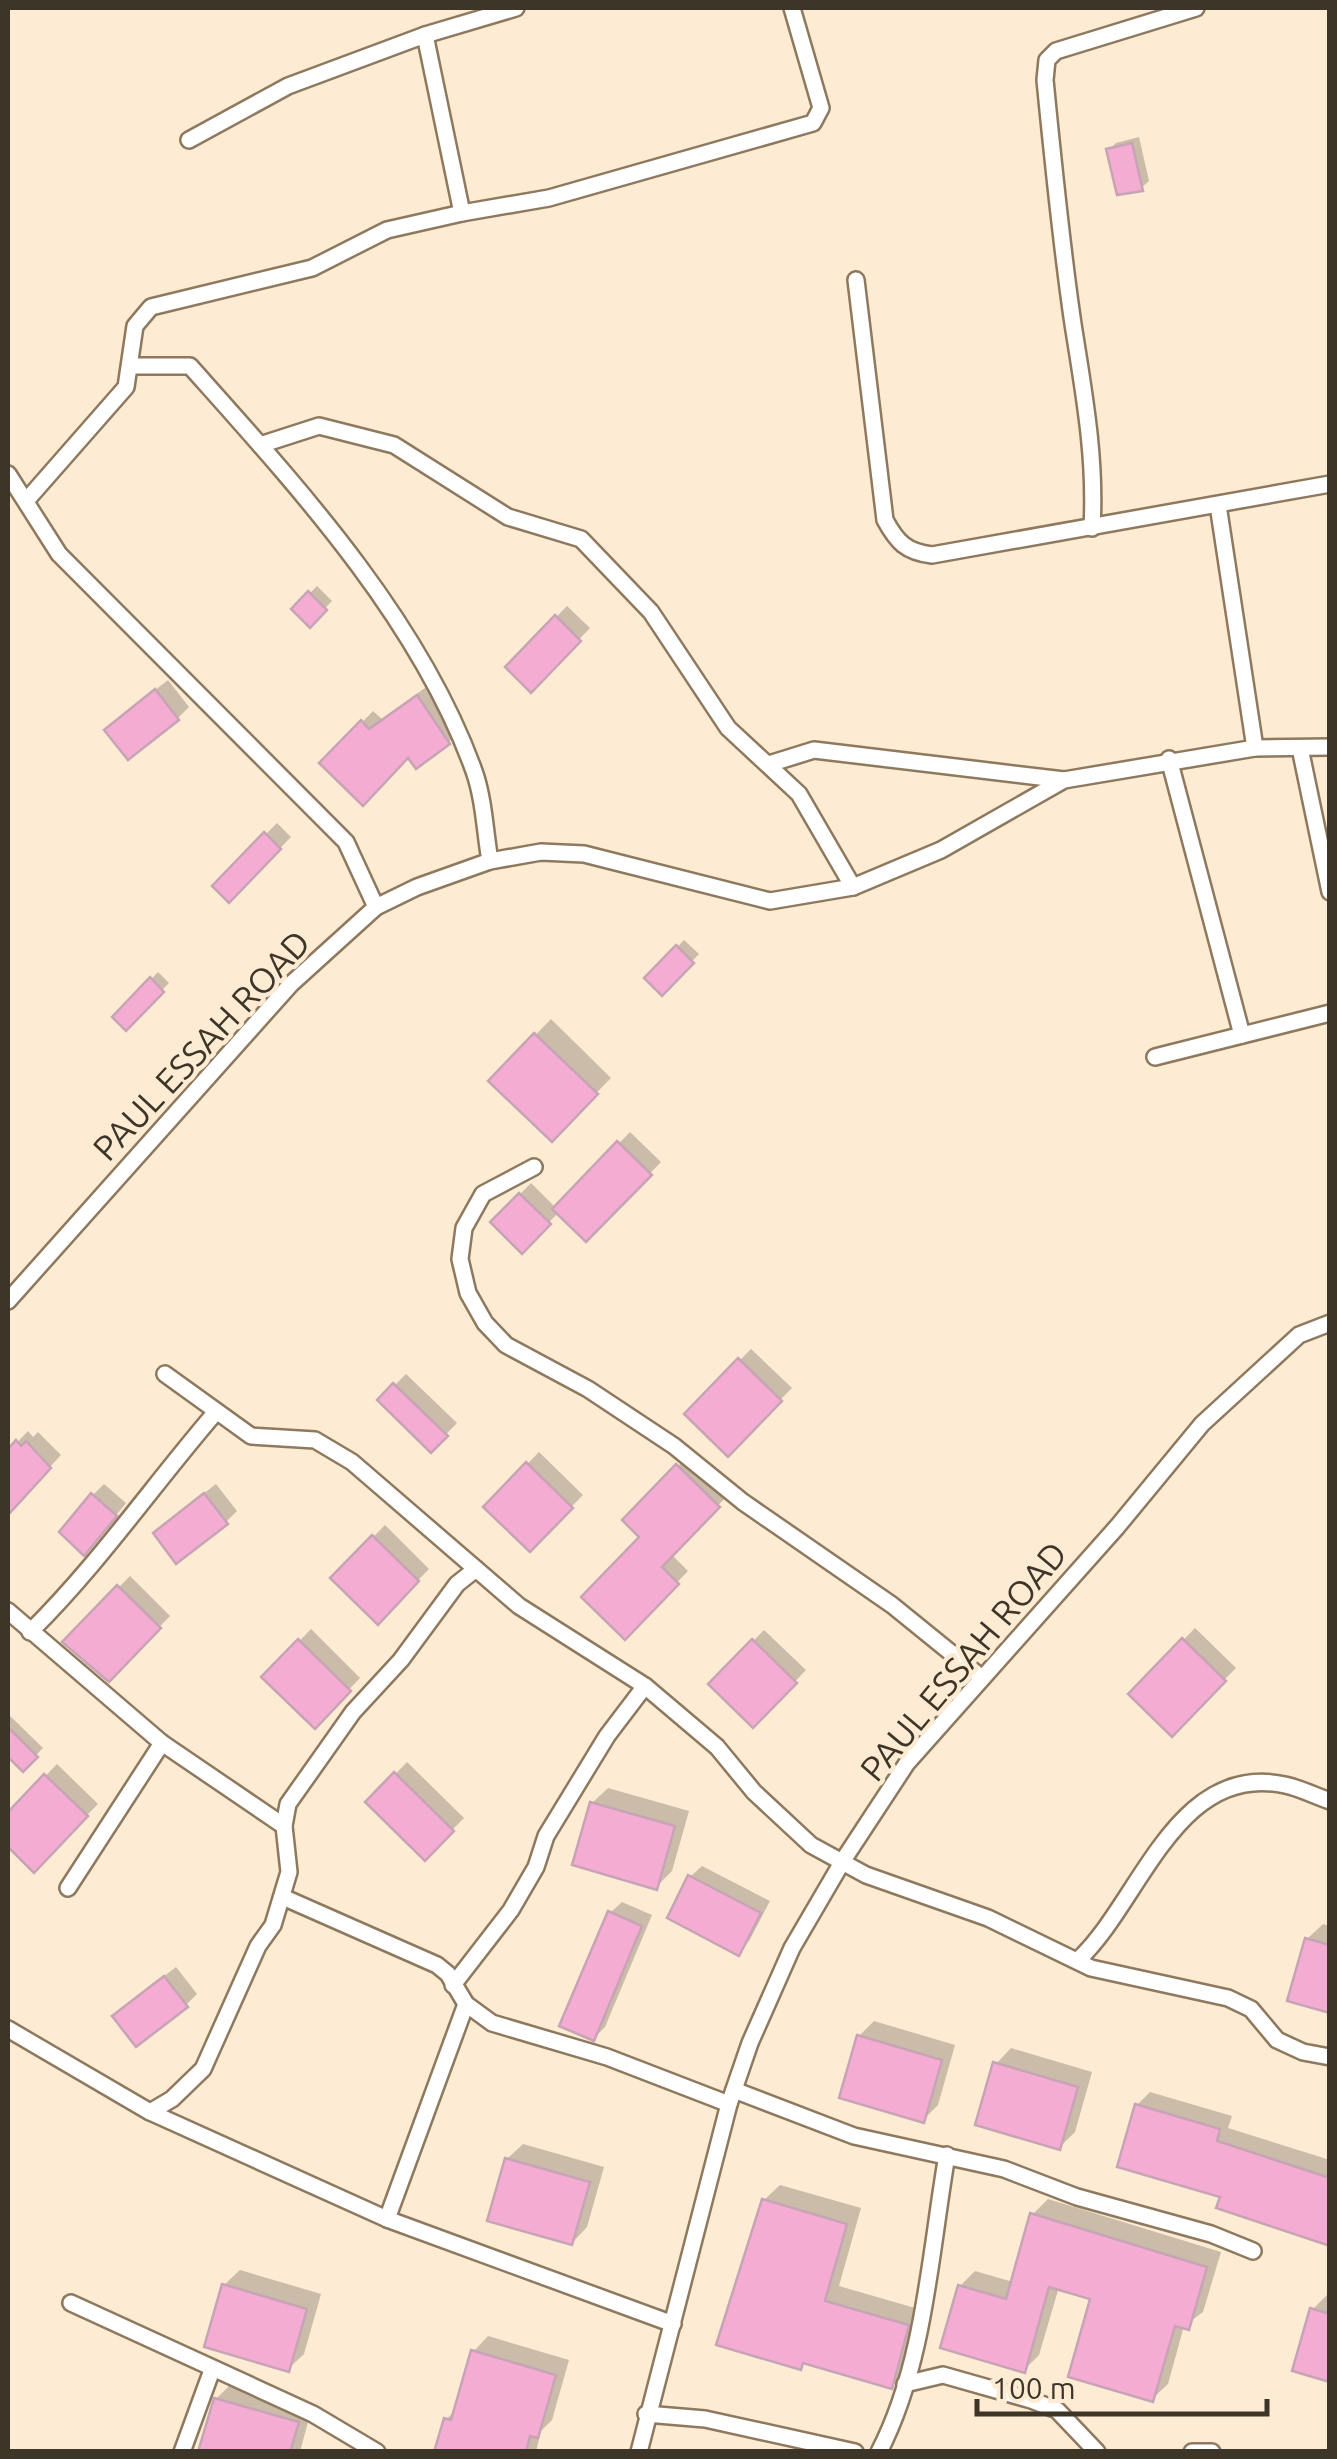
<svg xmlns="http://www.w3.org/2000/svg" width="1337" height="2459" font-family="Ubuntu,sans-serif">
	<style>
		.shadow { fill: #0003 }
		.building { fill: #f5acd2; stroke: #c7a4b5; stroke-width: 2.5 }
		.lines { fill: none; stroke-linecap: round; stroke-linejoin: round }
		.street-casing { stroke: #8e795e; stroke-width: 20 }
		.street { stroke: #fff; stroke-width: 15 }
		.labels { text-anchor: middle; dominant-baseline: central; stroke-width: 9; stroke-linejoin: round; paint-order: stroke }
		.street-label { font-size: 35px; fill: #3e3529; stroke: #fdebd3 }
	</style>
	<rect width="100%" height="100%" fill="#fdebd3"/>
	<!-- shadow -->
	<g class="shadow">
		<path d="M1139 137 1149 181 1141 188 1109 150 1116 143Z"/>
		<path d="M317 586 332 601 310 624 294 609Z"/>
		<path d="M567 606 590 628 531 689 508 667Z"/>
		<path d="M168 680 189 707 178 718 118 719Z"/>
		<path d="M429 685 460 731 449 742 416 765 409 755 323 763 373 711 382 719Z"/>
		<path d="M277 823 291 837 229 900 215 886Z"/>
		<path d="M684 940 699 954 662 993 647 978Z"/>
		<path d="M158 972 169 983 126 1027 115 1017Z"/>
		<path d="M551 1019 611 1078 551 1139 492 1080Z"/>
		<path d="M630 1132 661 1162 586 1239 559 1212 522 1250 493 1222 531 1183 556 1208Z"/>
		<path d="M751 1349 792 1388 728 1453 687 1414Z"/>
		<path d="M406 1374 457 1423 431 1450 380 1400Z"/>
		<path d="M28 1431 33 1437 38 1432 61 1455 8 1512V1452Z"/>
		<path d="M539 1452 583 1495 530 1549 486 1507Z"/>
		<path d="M689 1455 729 1494 671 1554 688 1571 625 1637 642 1537 625 1520Z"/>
		<path d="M104 1484 126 1503 95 1541 93 1495Z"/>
		<path d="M216 1484 237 1511 226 1522H167Z"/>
		<path d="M385 1525 429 1569 378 1621 333 1578Z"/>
		<path d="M130 1576 170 1616 109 1679 66 1641Z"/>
		<path d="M1195 1628 1236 1668 1172 1733 1132 1694Z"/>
		<path d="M311 1629 360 1678 315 1725 265 1677Z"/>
		<path d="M764 1630 806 1670 753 1725 711 1684Z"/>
		<path d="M8 1714 43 1748 23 1769 8 1754Z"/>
		<path d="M407 1762 464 1818 425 1857 369 1802Z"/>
		<path d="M57 1764 98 1804 34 1869 8 1843V1815Z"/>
		<path d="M608 1788 689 1811 672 1871 656 1887 592 1803Z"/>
		<path d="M702 1866 770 1901 749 1941 738 1952 690 1877Z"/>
		<path d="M622 1902 652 1915 605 2027 594 2038 610 1913Z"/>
		<path d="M1323 1924 1330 1926V2011L1307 1939Z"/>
		<path d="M176 1967 197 1994 186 2005H127Z"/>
		<path d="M874 2021 955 2045 938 2105 923 2120 859 2036Z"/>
		<path d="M1011 2048 1092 2072 1075 2132 1060 2147 996 2064Z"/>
		<path d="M1150 2092 1232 2116 1228 2128 1330 2160V2242L1223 2195 1137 2105Z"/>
		<path d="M523 2144 604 2167 587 2227 572 2243 507 2159Z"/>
		<path d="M780 2185 861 2208 839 2286 922 2310 907 2371 892 2386 806 2361 800 2367 764 2200Z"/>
		<path d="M1048 2199 1221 2252 1203 2312 1184 2326 1168 2384 1152 2399 1093 2297 1059 2287 1039 2355 1024 2370 960 2286 975 2271 1013 2282 1033 2214Z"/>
		<path d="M240 2270 321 2294 304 2354 288 2369 224 2285Z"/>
		<path d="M1328 2294 1330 2295V2380L1313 2309Z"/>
		<path d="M488 2336 569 2360 552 2420 541 2431 536 2452H435L446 2420 457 2408 473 2352Z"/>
		<path d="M231 2384 312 2407 300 2452H201L216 2399Z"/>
	</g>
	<!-- building -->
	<g class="building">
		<path d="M1132 143 1143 191 1117 195 1106 149Z"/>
		<path d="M308 591 327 610 310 628 291 609Z"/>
		<path d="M555 615 581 641 531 693 505 667Z"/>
		<path d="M155 689 179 720 128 760 104 730Z"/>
		<path d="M417 695 450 744 416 769 408 758 363 806 319 763 361 720 369 729Z"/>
		<path d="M264 832 281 849 229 903 212 886Z"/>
		<path d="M676 945 694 963 662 996 644 978Z"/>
		<path d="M150 977 164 992 126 1031 112 1017Z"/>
		<path d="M534 1033 598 1094 552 1142 488 1081Z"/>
		<path d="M617 1141 652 1175 586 1242 552 1209Z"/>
		<path d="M519 1193 551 1224 522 1254 490 1222Z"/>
		<path d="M738 1358 782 1401 728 1457 684 1414Z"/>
		<path d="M393 1383 448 1436 431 1453 377 1400Z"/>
		<path d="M16 1440 21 1446 26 1441 51 1468 8 1515V1449Z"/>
		<path d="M526 1462 573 1508 530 1552 483 1507Z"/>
		<path d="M676 1464 720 1507 662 1567 679 1584 625 1640 581 1597 639 1537 622 1520Z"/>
		<path d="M91 1493 117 1516 84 1556 59 1532Z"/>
		<path d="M204 1493 228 1524 176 1564 153 1533Z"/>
		<path d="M372 1535 419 1581 378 1625 330 1578Z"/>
		<path d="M117 1585 161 1628 109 1682 62 1642Z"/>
		<path d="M1182 1638 1226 1681 1172 1737 1128 1694Z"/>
		<path d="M298 1639 351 1691 315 1729 261 1677Z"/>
		<path d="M752 1639 797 1683 753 1728 708 1684Z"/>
		<path d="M8 1727 38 1757 23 1772 8 1757Z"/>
		<path d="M394 1772 454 1831 425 1861 365 1802Z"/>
		<path d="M44 1774 88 1816 34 1873 8 1847V1812Z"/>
		<path d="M590 1802 675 1826 657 1890 572 1865Z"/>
		<path d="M688 1875 761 1913 739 1956 667 1918Z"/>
		<path d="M608 1911 642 1926 594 2041 559 2026Z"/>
		<path d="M1305 1938 1330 1945V2013L1287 2001Z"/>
		<path d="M164 1976 188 2007 136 2047 112 2016Z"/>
		<path d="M857 2035 942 2060 924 2123 839 2098Z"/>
		<path d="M993 2062 1078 2087 1060 2150 975 2125Z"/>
		<path d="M1135 2104 1220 2129 1217 2141 1330 2178V2246L1216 2208 1220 2197 1117 2167Z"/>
		<path d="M505 2158 590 2182 572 2245 487 2221Z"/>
		<path d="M762 2199 847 2224 825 2301 909 2325 892 2389 803 2363 801 2370 716 2345Z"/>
		<path d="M1030 2213 1207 2267 1189 2330 1175 2326 1153 2402 1068 2377 1090 2299 1049 2287 1025 2373 940 2348 958 2285 1006 2299Z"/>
		<path d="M222 2284 307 2309 289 2372 204 2347Z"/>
		<path d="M1310 2308 1330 2314V2382L1292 2371Z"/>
		<path d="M471 2350 556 2375 538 2438 530 2436 526 2452H434L444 2418 451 2420Z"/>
		<path d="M214 2398 299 2422 290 2452H198Z"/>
	</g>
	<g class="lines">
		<defs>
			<g id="street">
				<path d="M425 35 516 8"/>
				<path d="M189 140 288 86 425 35 462 213 549 198 813 123 821 108 792 8"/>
				<path d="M856 280 885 520C897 542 906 552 932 555L1330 484"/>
				<path d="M132 366H190C296 485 419 618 474 771 484 799 485 832 490 861"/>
				<path d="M260 445 319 426 394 445 508 517 581 539 651 612 728 728 799 794 853 887"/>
				<path d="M8 474 59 554 346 842 376 907"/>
				<path d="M26 501 126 387 135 326 151 307 312 268 387 230 462 213"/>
				<path d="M1218 505 1255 748"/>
				<path d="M1092 528C1096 457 1084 394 1073 324 1061 243 1053 161 1045 80L1047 60 1056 51 1196 8"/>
				<path d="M1300 748 1330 892"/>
				<path d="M1169 759 1242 1035"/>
				<path d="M769 764 814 750 1064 780"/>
				<path d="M1155 1057 1330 1013"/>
				<path d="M534 1167 483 1194 464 1228 460 1259 468 1293 485 1323 506 1345 588 1389 674 1446 743 1502 892 1605 982 1678"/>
				<path d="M8 1301 291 984 376 907 417 887 490 861 541 852 584 854 770 901 853 887 941 850 1064 780 1255 748 1330 747"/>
				<path d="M165 1374 251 1436 315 1440 352 1462 519 1606 645 1686 717 1747 754 1792 811 1845 866 1875 988 1918 1091 1968 1228 1998 1251 2009 1277 2040 1303 2052 1330 2057"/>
				<path d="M8 1611 162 1743 284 1826"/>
				<path d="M30 1632C98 1565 153 1485 215 1413"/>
				<path d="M68 1888 162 1743"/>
				<path d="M285 1898 437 1965 448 1974 466 2004 492 2023 607 2057 729 2104"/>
				<path d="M1078 1960C1140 1903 1176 1761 1285 1785 1300 1788 1315 1796 1330 1801"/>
				<path d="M453 1985 511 1910 536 1867 546 1836 607 1736 645 1686"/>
				<path d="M8 2029 150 2112 387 2219 673 2324"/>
				<path d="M734 2090 854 2136 1004 2169 1077 2197 1211 2234 1253 2251"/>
				<path d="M150 2112 172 2099 203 2069 258 1946 273 1925 289 1872 284 1826 288 1804 353 1712 401 1660 457 1584 476 1569"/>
				<path d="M387 2219 466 2004"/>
				<path d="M71 2303 313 2414 377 2452"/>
				<path d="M905 2384 943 2375 1031 2400 1057 2410 1097 2452"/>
				<path d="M646 2414 705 2419 855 2452"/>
				<path d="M182 2452 212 2370"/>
				<path d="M639 2452 729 2104 750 2043 792 1948 844 1859 907 1763 1117 1527 1202 1424 1299 1335 1330 1323"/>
				<path d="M879 2452C925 2363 930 2253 947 2155"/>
				<path d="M1192 2452H1212"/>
			</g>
		</defs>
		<!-- street casing -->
		<use href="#street" class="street-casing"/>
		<!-- street -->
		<use href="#street" class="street"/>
	</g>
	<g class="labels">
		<!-- street labels -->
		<g class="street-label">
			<text transform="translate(201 1045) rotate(-47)">PAUL ESSAH ROAD</text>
			<text transform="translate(963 1661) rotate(-50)">PAUL ESSAH ROAD</text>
		</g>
	</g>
	<!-- border -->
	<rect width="1337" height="2459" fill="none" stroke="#3e3529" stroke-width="20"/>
	<!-- scale -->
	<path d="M977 2399v15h290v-15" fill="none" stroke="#3e3529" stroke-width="5"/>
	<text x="992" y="2399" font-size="30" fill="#3e3529" stroke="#fdebd3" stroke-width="8" paint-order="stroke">100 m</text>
</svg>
